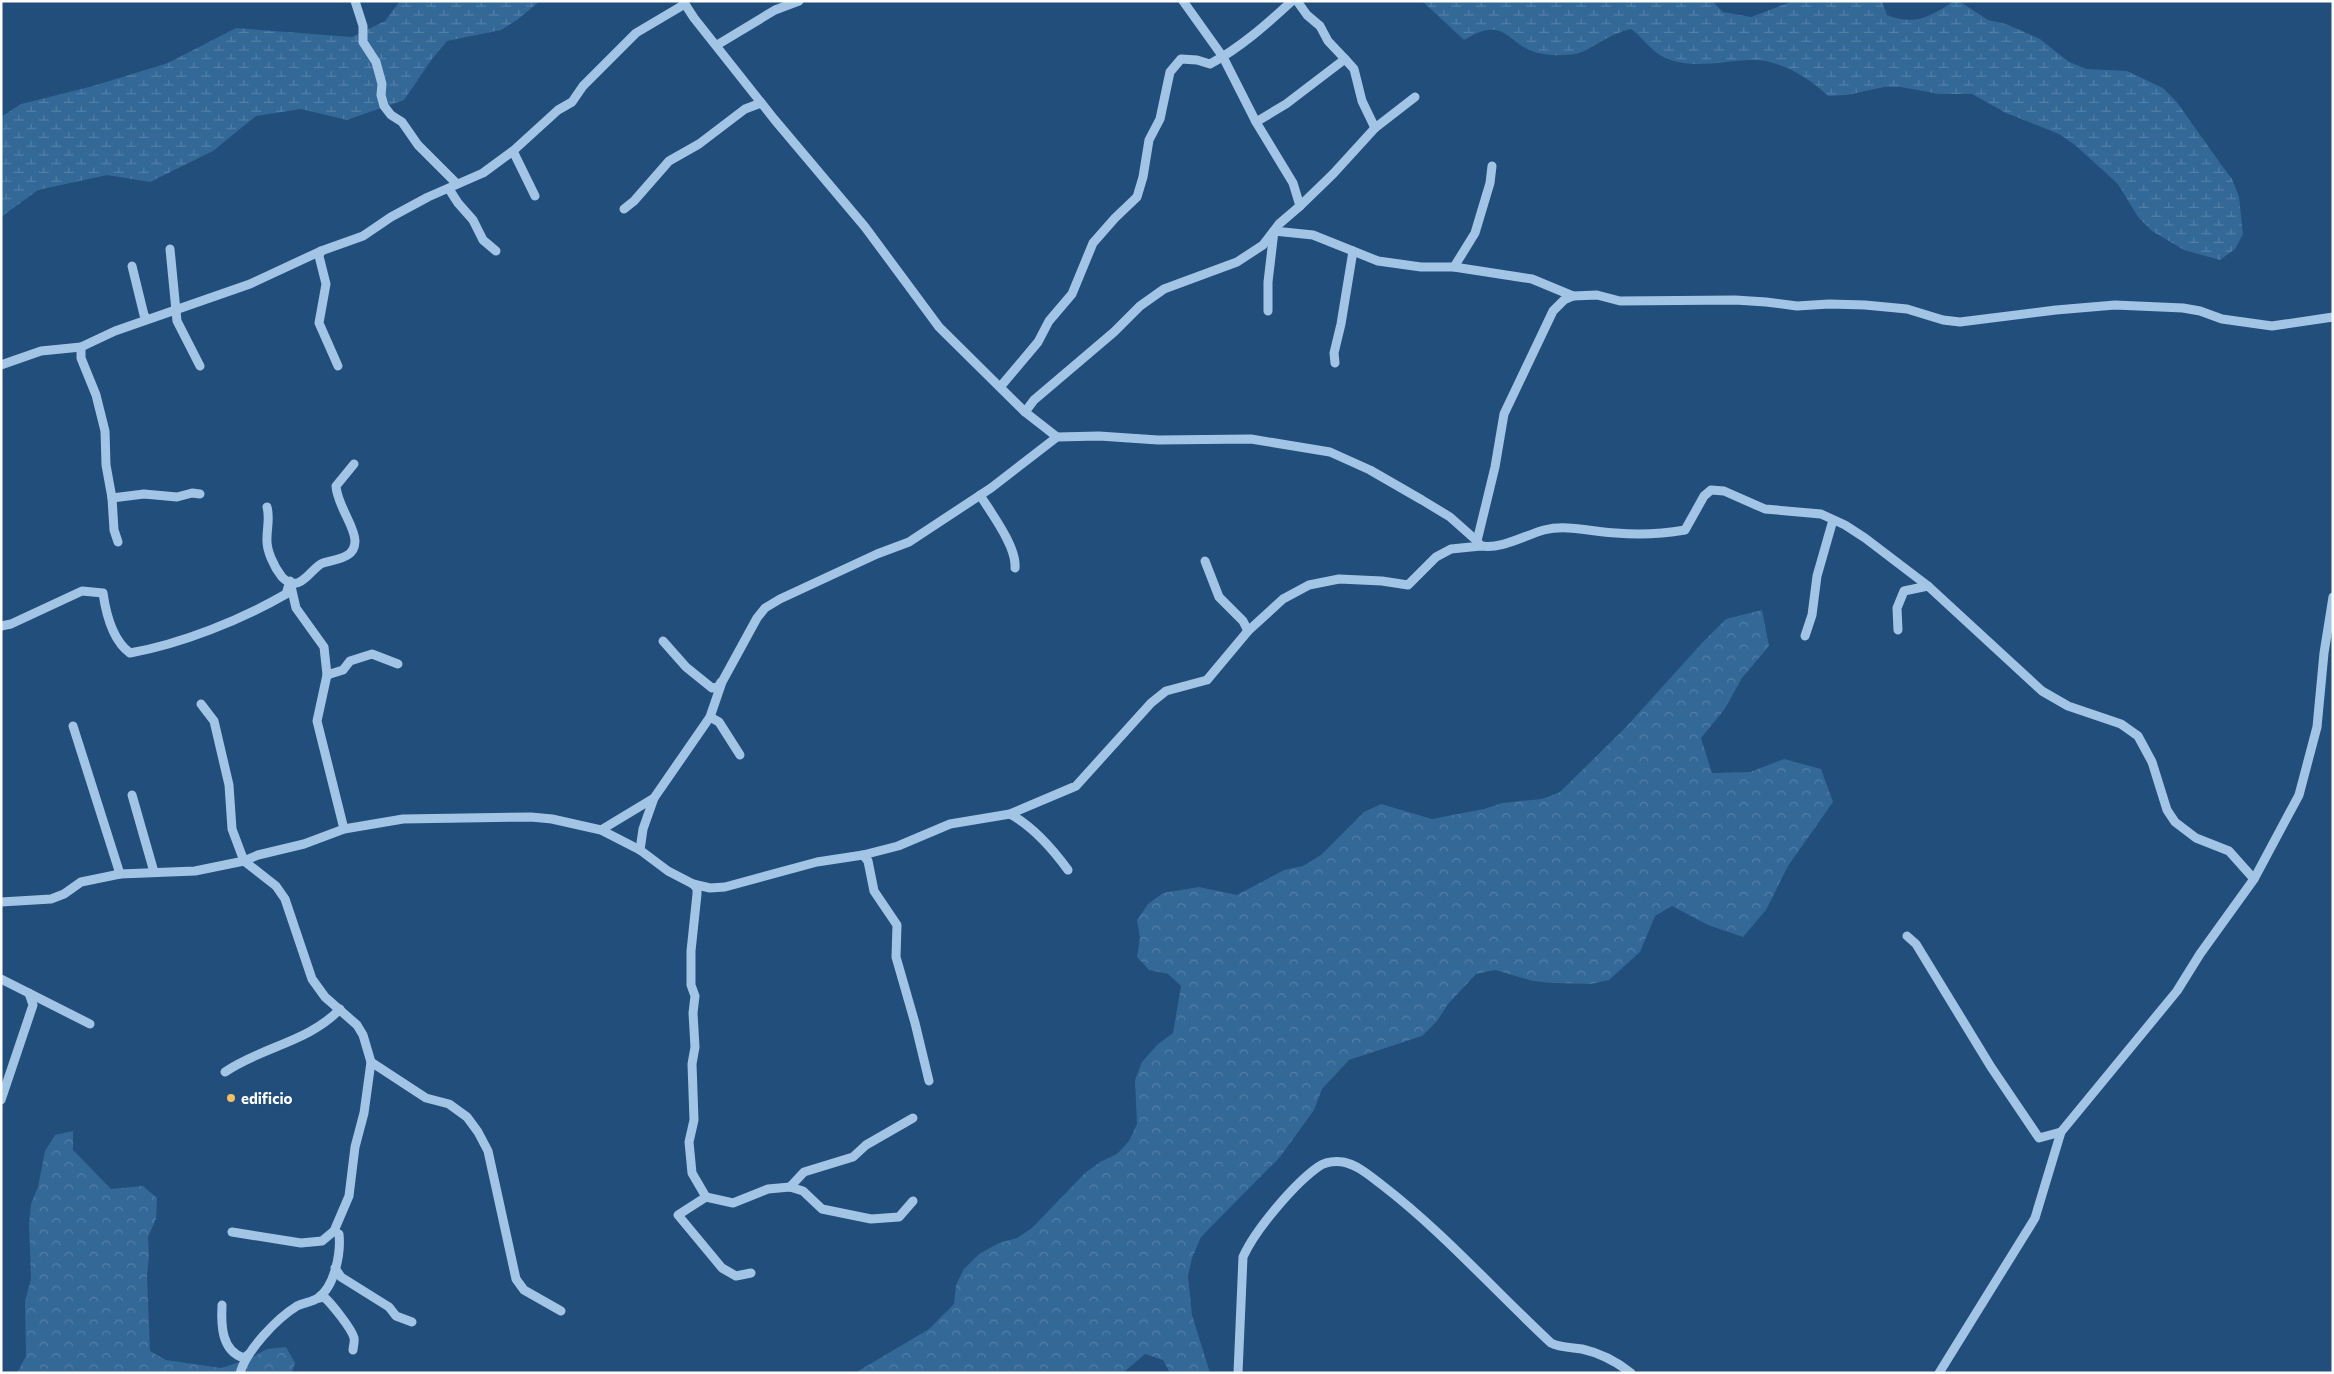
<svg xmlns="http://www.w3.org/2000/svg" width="2334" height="1374" font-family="Commissioner,sans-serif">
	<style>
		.forest { fill: url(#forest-crowns) }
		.wetland { fill: url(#wetland-marsh) }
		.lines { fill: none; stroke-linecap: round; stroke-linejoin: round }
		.minor { stroke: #a3c5e5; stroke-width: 9 }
		.poi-dot { fill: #f1bf65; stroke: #214e7a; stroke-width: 2 }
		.labels { text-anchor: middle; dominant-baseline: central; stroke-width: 4.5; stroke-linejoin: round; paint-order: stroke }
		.poi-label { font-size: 15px; font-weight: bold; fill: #fff; stroke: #214e7a; text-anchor: start }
	</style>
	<defs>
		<pattern id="forest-crowns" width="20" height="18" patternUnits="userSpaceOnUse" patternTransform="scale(1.25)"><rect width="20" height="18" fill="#346897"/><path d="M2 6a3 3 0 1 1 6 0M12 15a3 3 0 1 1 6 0" fill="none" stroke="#527fa7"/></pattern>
		<pattern id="wetland-marsh" width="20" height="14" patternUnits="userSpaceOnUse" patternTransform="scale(1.25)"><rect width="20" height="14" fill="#346897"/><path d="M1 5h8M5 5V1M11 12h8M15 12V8" fill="none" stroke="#527fa7"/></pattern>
	</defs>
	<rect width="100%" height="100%" fill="#214e7a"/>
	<!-- forest -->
	<g class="forest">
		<path d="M1762 610 1769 646 1742 678 1724 710 1701 738 1712 773 1750 772 1784 759 1821 769 1833 802 1788 866 1766 910 1743 937 1708 925 1672 906 1655 916 1640 952 1609 980 1591 984 1552 983 1533 981 1495 970 1476 974 1448 1004 1437 1021 1422 1036 1349 1060 1322 1089 1314 1110 1280 1157 1201 1237 1192 1258 1188 1276 1192 1315 1210 1373H1170L1163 1360 1145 1354 1123 1373H855L929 1329 954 1304 956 1285 964 1269 979 1254 999 1243 1017 1238 1032 1228 1085 1173 1100 1162 1117 1154 1129 1141 1137 1124 1135 1080 1142 1062 1157 1045 1173 1033 1181 986 1168 974 1149 970 1137 957 1140 938 1137 920 1148 904 1163 893 1199 887 1237 895 1284 870 1303 866 1321 855 1364 812 1381 804 1432 819 1484 809 1502 803 1542 799 1560 792 1626 727 1702 643 1726 619Z"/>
		<path d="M73 1131V1150L111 1189 143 1186 157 1198 156 1219 148 1237 149 1256 147 1276 150 1351 166 1360 221 1368 249 1359 267 1349 286 1347 295 1363 292 1373H17L26 1356 25 1301 31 1279 29 1224 31 1204 38 1187 45 1151 55 1135Z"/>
	</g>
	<!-- wetland -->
	<g class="wetland">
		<path d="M400 1H540L517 20 501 30 447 41 432 59 404 100 347 120 301 109 256 116 213 151 150 182 107 175 38 190 1 217V117L21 104 93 86 168 63 236 28 352 37 385 21Z"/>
		<path d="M1422 1H1712L1723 12 1751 17 1793 1H1882L1887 15C1915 26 1930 17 1954 1H1959L1988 20 2006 24 2040 39 2069 62 2087 69 2127 71 2163 88 2176 101 2220 163 2232 179 2239 197 2243 234 2235 249 2220 260 2184 250 2152 231 2138 217 2118 184 2075 145 2059 134 2006 113 1972 94H1939L1901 87H1884L1847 95 1828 96C1808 77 1779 59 1750 60 1722 61 1686 71 1660 55 1650 49 1641 36 1631 29 1610 34 1601 43 1582 52 1572 56 1555 56 1544 54 1506 49 1509 12 1464 40Z"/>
	</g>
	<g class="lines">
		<!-- minor -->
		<g class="minor">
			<path d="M355 1 363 26V42L376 62 382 84 381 95 384 106 391 115 402 122 418 145 457 184"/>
			<path d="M683 1 694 18 774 119 865 227 939 327 1025 412 1057 437"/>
			<path d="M1297 1 1307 15 1320 26 1328 41 1345 59"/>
			<path d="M717 45 775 10 799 1"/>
			<path d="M1256 122 1286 104 1345 59 1354 69 1362 101 1375 128"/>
			<path d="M513 151 535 196"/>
			<path d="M449 189 458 203 473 220 483 240 496 251"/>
			<path d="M1300 206 1333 174 1375 128 1415 97"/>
			<path d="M624 209 634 201 669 161 699 144 745 109 761 103"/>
			<path d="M170 249 177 321 200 366"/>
			<path d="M321 251 319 256 326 284 319 323 338 366"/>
			<path d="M132 266 144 315 147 319"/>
			<path d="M1454 267 1475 233 1490 183 1492 166"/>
			<path d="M1268 311V282L1274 231 1313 235 1378 261 1421 267H1454L1532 279 1573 296"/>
			<path d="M81 347V358L96 395 105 431 106 465 112 498 114 530 118 542"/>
			<path d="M1335 363 1334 353 1341 324 1353 251"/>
			<path d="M1 365 41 351 81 347 115 331 250 284 321 251 363 236 391 217 428 197 483 173 513 151 558 110 572 102 583 86 636 33 685 4"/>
			<path d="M1001 386 1038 342 1049 321 1072 294 1093 243 1115 218 1137 197 1143 177 1149 140 1160 119 1170 72 1181 59 1197 60 1210 64C1240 48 1267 24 1292 1"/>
			<path d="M1025 412 1034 400 1114 332 1140 306 1164 289 1237 262 1263 245 1279 224 1300 206 1293 183 1256 122 1223 57 1183 1"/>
			<path d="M980 495C991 513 1017 547 1015 568"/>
			<path d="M112 498 144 494 177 497 192 493 200 494"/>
			<path d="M267 507C270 517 267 528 267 538 266 550 274 567 282 577 300 596 311 567 323 563 335 559 355 559 355 541 355 526 337 505 336 486L354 464"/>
			<path d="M1481 546C1502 549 1523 536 1544 530 1567 524 1592 532 1616 533 1639 535 1662 534 1685 530L1704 496 1711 490 1724 491 1765 509 1821 514 1845 525 1865 538 1928 586 2042 691 2068 706 2121 724 2138 736 2152 762 2167 810 2175 822 2196 838 2229 851 2254 879"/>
			<path d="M1205 561 1219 597 1243 621 1248 631"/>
			<path d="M290 582 296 608 324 647 327 675 317 721 344 829"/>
			<path d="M1 626 11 624 82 591 103 593C106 614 112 640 130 653 181 644 241 620 286 594L290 581"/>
			<path d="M1898 630 1897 608 1904 591 1928 586"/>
			<path d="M1805 636 1812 615 1817 576 1833 520"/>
			<path d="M663 641 686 667 712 688 718 687 721 682"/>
			<path d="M327 675 343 670 350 661 372 654 398 664"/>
			<path d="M201 704 214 721 229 785 232 829 244 861 276 886 285 899 312 979 325 997 357 1025 363 1035 371 1062 364 1113 355 1147 349 1196 334 1231 322 1241 301 1243 232 1232"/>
			<path d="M710 717 719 722 740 755"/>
			<path d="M73 726 120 874"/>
			<path d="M132 795 154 872"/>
			<path d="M1010 814C1034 827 1052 848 1068 870"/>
			<path d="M601 830 654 798 710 717 722 682 757 618 765 608 780 599 877 554 909 542 991 488 1057 437 1099 436 1158 440 1251 439 1330 452 1370 470 1422 500 1450 517 1477 541"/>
			<path d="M640 850 643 829 654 798"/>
			<path d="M863 855 868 861 874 891 897 925 896 957 915 1023 929 1081"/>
			<path d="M693 884 697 888V894L691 951V985L695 996 693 1013 695 1047 692 1064 694 1120 689 1142 692 1173 706 1197 733 1203 768 1189 790 1187 803 1191 822 1209 871 1219 899 1217 913 1201"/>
			<path d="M1 902 51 899 64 894 81 882 120 874 195 871 244 861 258 855 304 844 344 829 403 819 531 817 552 819 601 830 640 850 668 871 693 884 710 888 725 887 817 862 863 855 898 846 950 824 1010 814 1076 786 1151 703 1166 691 1207 680 1248 631 1283 599 1309 585 1339 579 1382 581 1408 585 1436 557 1451 549 1481 546 1477 541 1495 467 1504 414 1553 311 1564 300 1573 296 1597 295 1620 301 1735 300 1766 302 1797 306 1829 304 1865 305 1907 309 1943 320 1960 322 2056 310 2115 305 2183 308 2200 311 2222 319 2272 326 2333 317"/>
			<path d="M1907 936 1916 944 1991 1067 2039 1138 2061 1132"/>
			<path d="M1 979 90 1024"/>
			<path d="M371 1062 426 1098 449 1104 467 1117 478 1132 488 1151 516 1279 524 1290 561 1311"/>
			<path d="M225 1072C261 1047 309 1042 340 1009"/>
			<path d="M1 1100 33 1005 29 993"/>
			<path d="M790 1187 804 1172 853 1157 866 1145 913 1118"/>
			<path d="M706 1197 678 1215 722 1268 736 1276 751 1273"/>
			<path d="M335 1268 341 1277 389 1307 396 1316 412 1322"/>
			<path d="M319 1298 324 1297C331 1303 352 1329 354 1338 355 1341 353 1347 353 1350"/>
			<path d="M222 1305C221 1324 221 1351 244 1358L249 1354"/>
			<path d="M240 1373C247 1350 276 1319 297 1306 303 1303 312 1302 318 1298 335 1286 341 1253 339 1234L334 1231"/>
			<path d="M1238 1373 1243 1257C1255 1230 1294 1184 1318 1167 1325 1162 1335 1161 1343 1162 1358 1165 1370 1176 1382 1185 1443 1232 1495 1291 1551 1343 1561 1348 1571 1347 1582 1349 1600 1353 1617 1362 1631 1373"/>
			<path d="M1939 1373 2035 1218 2061 1132 2177 991 2200 954 2254 879 2299 795 2317 727 2324 653 2333 597"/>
		</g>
	</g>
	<!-- markers -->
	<circle class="poi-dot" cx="231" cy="1098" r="5"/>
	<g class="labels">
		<!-- poi labels -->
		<g class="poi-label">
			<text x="241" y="1098">edificio</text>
		</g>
	</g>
	<!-- border -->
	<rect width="2334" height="1374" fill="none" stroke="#ffffff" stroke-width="5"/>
</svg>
